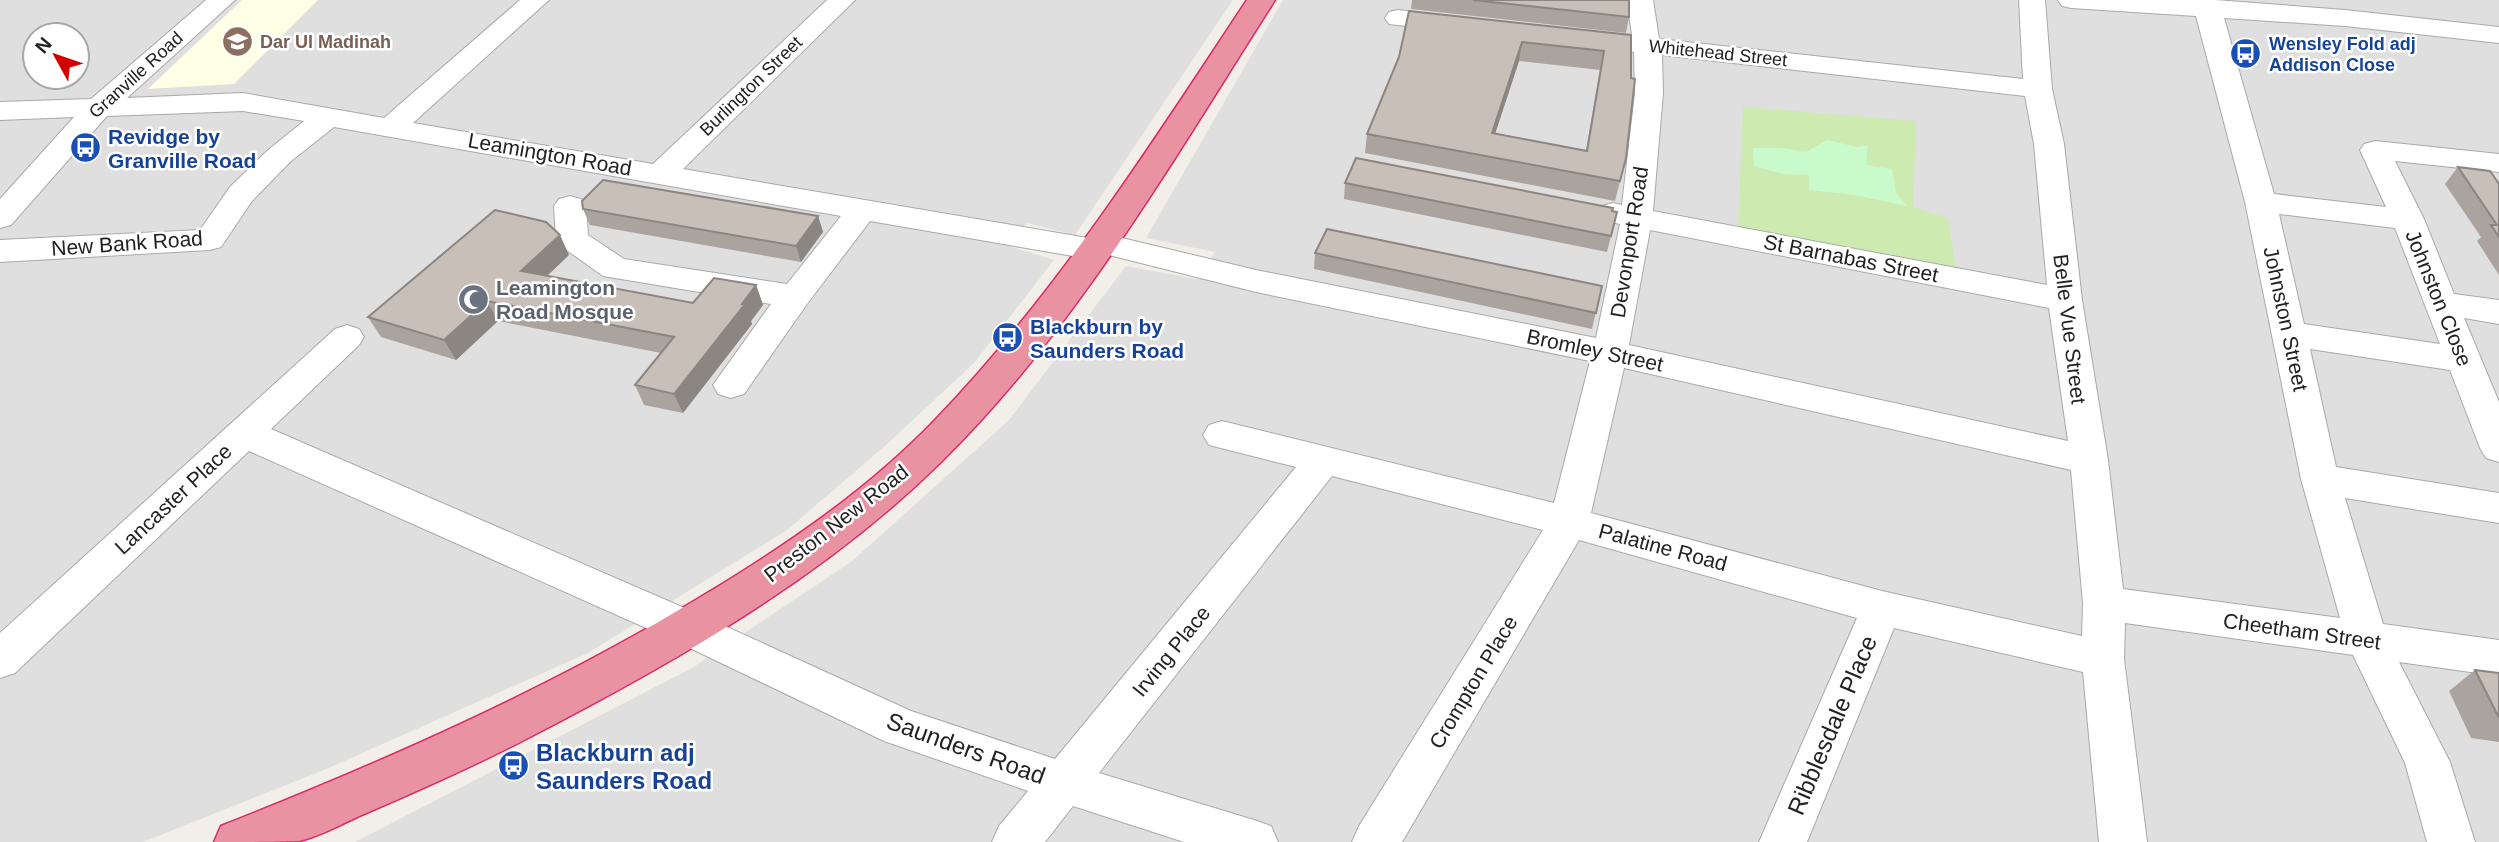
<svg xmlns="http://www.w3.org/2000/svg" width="2499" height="842" font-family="Helvetica,sans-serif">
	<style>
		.residential { fill: #e0dfdf; fill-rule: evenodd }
		.education { fill: #ffffe5 }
		.grass { fill: #cdebb0 }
		.park { fill: #c8facc }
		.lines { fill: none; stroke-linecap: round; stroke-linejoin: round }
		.minor-casing { stroke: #a9a9a9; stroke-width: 2 }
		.highway-casing { stroke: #dc2a67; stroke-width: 3 }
		.minor { fill: #fff; fill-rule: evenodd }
		.highway { fill: #e892a2; fill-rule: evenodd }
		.wall { fill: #aba49e; fill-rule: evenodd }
		.shaded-wall { fill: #8b8681 }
		.building { fill: #c7bfb8; stroke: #8b8681; stroke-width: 2; fill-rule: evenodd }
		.labels { text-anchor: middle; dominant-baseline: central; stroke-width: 5; stroke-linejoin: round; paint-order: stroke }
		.far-education-label { font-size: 18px; font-weight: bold; fill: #785e54; stroke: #fff; text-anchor: start }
		.far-transit-label { font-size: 18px; font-weight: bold; fill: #164399; stroke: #fff; text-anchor: start }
		.far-street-label { font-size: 18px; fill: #222; stroke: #fff }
		.transit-label { font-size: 21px; font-weight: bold; fill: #164399; stroke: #fff; text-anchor: start }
		.street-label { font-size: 21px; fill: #222; stroke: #fff }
		.worship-label { font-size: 21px; font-weight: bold; fill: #5b616d; stroke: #fff; text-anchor: start }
		.near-street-label { font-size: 24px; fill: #222; stroke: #fff }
		.near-transit-label { font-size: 24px; font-weight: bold; fill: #164399; stroke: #fff; text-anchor: start }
	</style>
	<rect width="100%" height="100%" fill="#f2efe9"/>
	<!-- residential -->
	<g class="residential">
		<path d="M0 0H1233L1075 235 1027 223 1009 246 1054 260 974 363 886 445 787 530 588 653 324 770 143 842H0ZM35 35H77V77H35Z"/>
		<path d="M1283 0H2499V842H355L692 668 851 562 1009 420 1126 266 1196 279 1215 252 1146 238Z"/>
	</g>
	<!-- education -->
	<path class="education" d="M242 0H318L234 84 148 89Z"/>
	<!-- grass -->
	<path class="grass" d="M1743 107 1916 121 1913 207 1948 218 1956 270 1738 231Z"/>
	<!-- park -->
	<path class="park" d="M1827 140 1857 147 1868 145 1866 165 1892 169 1896 193 1907 206 1855 195 1809 190V175L1783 174 1754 166 1753 148H1782L1806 152Z"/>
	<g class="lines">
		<defs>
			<g id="minor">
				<path d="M206 0H235L127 98 243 93 384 118 520 0H549L413 123 653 164 827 0H855L683 169 1088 238 1101 233 1256 270 1596 338 1620 224 1602 220 1597 213 1602 206 1613 203 1622 205 1635 93 1634 52 1616 49 1612 43 1616 37 1632 35 1627 0H1653L1659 39 2023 79 2019 0H2045L2052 89 2064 144 2082 300 2108 460 2123 589 2340 618 2301 479 2245 202 2196 16 2071 8 2062 6 2058 0H2215L2345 10 2499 27V43L2345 26 2224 18 2274 194 2386 207 2360 150 2364 144 2375 141 2499 154V172L2395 161 2424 219 2454 294 2499 300V324L2464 318 2499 402V462L2486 458 2480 448 2450 370 2310 349 2336 467 2499 493V523L2345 498 2383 624 2499 640V676L2399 662 2450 762 2475 842H2427L2405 763 2353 655 2125 623 2124 659 2147 842H2099L2083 672 1894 628 1807 842H1759L1857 618 1579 540 1402 842H1352L1359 826 1543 530 1332 476 1099 773 1254 820 1271 826 1278 842H1184L1073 806 1045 842H992L999 826 1028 791 884 741 673 640 249 451 15 673 0 678V633L335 329 347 325 359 329 364 337 359 345 271 429 703 616 911 711 1055 759 1296 467 1209 445 1203 435 1209 425 1222 421 1554 503 1590 361 1256 292 1109 255 1096 260 870 221 807 304 744 394 731 398 718 394 713 385 771 304 603 276 561 246 556 239 554 206 559 199 570 196 581 199 586 206 588 235 624 259 787 284 841 216 334 127 290 162 252 201 221 247 210 250 0 262V240L200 230 230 187 268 150 304 121 243 111 107 116 11 225 0 228V199L74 117 0 120V102L91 99ZM1662 55 2025 96 2034 144 2047 285 1653 211 1663 93ZM2279 214 2395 228 2440 344 2304 324ZM1650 230 2049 308 2068 441 1629 345ZM1624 368 2071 470 2083 603 2082 636 1882 591 1591 513Z"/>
				<path d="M1398 10 1465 18 1469 24 1465 30 1456 32 1389 24 1385 18 1389 12Z"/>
			</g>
			<path id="highway" d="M1247 0H1275C1174 158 1075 331 940 463 823 578 675 662 530 737 476 765 420 790 364 814 343 823 321 836 299 841 278 842 237 842 214 842L221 826C388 760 551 688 704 595 787 545 869 489 936 419 1057 293 1151 145 1247 0Z"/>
		</defs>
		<!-- minor casing -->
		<use href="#minor" class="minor-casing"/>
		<!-- highway casing -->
		<use href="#highway" class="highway-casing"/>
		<!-- minor -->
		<use href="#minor" class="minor"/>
		<!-- highway -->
		<use href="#highway" class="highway"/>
	</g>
	<!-- wall -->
	<g class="wall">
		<path d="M1412 0H1629V17L1626 33 1411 9Z"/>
		<path d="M1409 11 1631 35 1626 158 1615 201 1365 153 1367 134 1399 57ZM1519 61 1600 70 1586 151 1495 134Z"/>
		<path d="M2458 167 2499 184V275L2477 241 2481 237 2445 184Z"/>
		<path d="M1345 183 1612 211 1617 212 1607 252 1344 199Z"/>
		<path d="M583 209 818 216 823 232 801 262 590 225Z"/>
		<path d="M1315 253 1602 286 1592 329 1314 269Z"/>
		<path d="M569 255 547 276 693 303 756 285 763 305 751 321 752 324 683 413 644 405 635 385 661 353 498 321 456 360 381 337 368 317Z"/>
		<path d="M2475 670 2499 673V742L2471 738 2449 691Z"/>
	</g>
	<!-- shaded-wall -->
	<g class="shaded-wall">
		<path d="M1522 42 1519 61 1489 152 1492 133Z"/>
		<path d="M818 216 823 232 801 262 796 246Z"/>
		<path d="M560 235 569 255 531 291 521 271Z"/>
		<path d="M756 285 763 305 751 321 752 324 683 413 674 394Z"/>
		<path d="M487 301 498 321 456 360 444 340Z"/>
	</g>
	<!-- building -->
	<g class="building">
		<path d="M1473 0H1629V17Z"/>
		<path d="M1409 11 1631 35V78L1635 79 1626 158 1620 181 1367 134 1399 57ZM1522 42 1604 51 1587 151 1492 133Z"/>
		<path d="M1356 158 1613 208 1612 211 1617 212 1611 236 1345 183Z"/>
		<path d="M2458 167 2490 171 2499 184V237L2491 225H2497Z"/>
		<path d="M603 180 818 216 796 246 583 209 582 201Z"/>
		<path d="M495 210 546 222 560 235 521 271 693 303 714 278 756 285 742 304H745L674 394 635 385 674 337 487 301 444 340 368 317Z"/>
		<path d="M1327 229 1602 286 1596 313 1315 253Z"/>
		<path d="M2475 670 2499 673V717L2498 716Z"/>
	</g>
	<!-- icons -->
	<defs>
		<symbol id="school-disc" viewBox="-11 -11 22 22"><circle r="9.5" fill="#8d6e63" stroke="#fff"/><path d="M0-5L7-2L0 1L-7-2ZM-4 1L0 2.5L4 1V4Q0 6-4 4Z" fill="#fff"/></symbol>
		<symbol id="bus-disc" viewBox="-11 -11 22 22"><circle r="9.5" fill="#1a4fb4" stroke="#fff"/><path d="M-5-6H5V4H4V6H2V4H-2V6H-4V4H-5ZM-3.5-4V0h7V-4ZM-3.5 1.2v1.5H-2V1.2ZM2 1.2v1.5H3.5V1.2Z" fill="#fff"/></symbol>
		<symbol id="mosque-disc" viewBox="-11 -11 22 22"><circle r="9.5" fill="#6b7280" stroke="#fff"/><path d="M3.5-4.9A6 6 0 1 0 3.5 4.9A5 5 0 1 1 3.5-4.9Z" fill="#fff"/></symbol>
	</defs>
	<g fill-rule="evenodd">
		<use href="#school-disc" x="220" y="24" width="35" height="35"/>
		<use href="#bus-disc" x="2228" y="36" width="35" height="35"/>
		<use href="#bus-disc" x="68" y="130" width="35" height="35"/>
		<use href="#mosque-disc" x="456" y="282" width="35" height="35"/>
		<use href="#bus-disc" x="990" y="320" width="35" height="35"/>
		<use href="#bus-disc" x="496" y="748" width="35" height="35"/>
	</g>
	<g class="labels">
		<!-- far-education labels -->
		<g class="far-education-label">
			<text x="260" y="42">Dar Ul Madinah</text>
		</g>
		<!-- far-transit labels -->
		<g class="far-transit-label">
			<text x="2269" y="44">Wensley Fold adj<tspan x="2269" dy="21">Addison Close</tspan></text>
		</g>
		<!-- far-street labels -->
		<g class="far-street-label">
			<text transform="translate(1718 53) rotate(6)">Whitehead Street</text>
			<text transform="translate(136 75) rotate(-42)">Granville Road</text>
			<text transform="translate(751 86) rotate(-44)">Burlington Street</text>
		</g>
		<!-- transit labels -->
		<g class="transit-label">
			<text x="108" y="136">Revidge by<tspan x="108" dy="24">Granville Road</tspan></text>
			<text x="1030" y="326">Blackburn by<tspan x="1030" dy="24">Saunders Road</tspan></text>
		</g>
		<!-- street labels -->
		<g class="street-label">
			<text transform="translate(550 154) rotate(10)">Leamington Road</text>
			<text transform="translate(1629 242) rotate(-81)">Devonport Road</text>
			<text transform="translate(127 243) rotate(-4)">New Bank Road</text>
			<text transform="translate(1851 258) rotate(11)">St Barnabas Street</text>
			<text transform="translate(2439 298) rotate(68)">Johnston Close</text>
			<text transform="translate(2286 319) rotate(78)">Johnston Street</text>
			<text transform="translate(2070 329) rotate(83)">Belle Vue Street</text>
			<text transform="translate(1595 350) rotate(12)">Bromley Street</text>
			<text transform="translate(173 499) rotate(-43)">Lancaster Place</text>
			<text transform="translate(836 523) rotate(-38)">Preston New Road</text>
			<text transform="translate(1663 547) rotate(15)">Palatine Road</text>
			<text transform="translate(2302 631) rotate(8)">Cheetham Street</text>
			<text transform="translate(1171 651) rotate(-51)">Irving Place</text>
			<text transform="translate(1473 682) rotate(-59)">Crompton Place</text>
		</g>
		<!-- worship labels -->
		<g class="worship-label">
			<text x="496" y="287">Leamington<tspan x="496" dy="24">Road Mosque</tspan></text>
		</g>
		<!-- near-street labels -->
		<g class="near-street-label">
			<text transform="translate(1832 725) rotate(-67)">Ribblesdale Place</text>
			<text transform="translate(966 748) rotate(20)">Saunders Road</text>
		</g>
		<!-- near-transit labels -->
		<g class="near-transit-label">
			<text x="536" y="752">Blackburn adj<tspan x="536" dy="28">Saunders Road</tspan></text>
		</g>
	</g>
	<!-- north arrow -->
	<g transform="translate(56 56) rotate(310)"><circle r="33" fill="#ffffff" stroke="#a7a7a7" stroke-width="2"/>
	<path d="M0-5L12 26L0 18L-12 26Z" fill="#d40000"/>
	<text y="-10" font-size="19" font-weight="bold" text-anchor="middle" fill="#222222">N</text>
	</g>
</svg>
